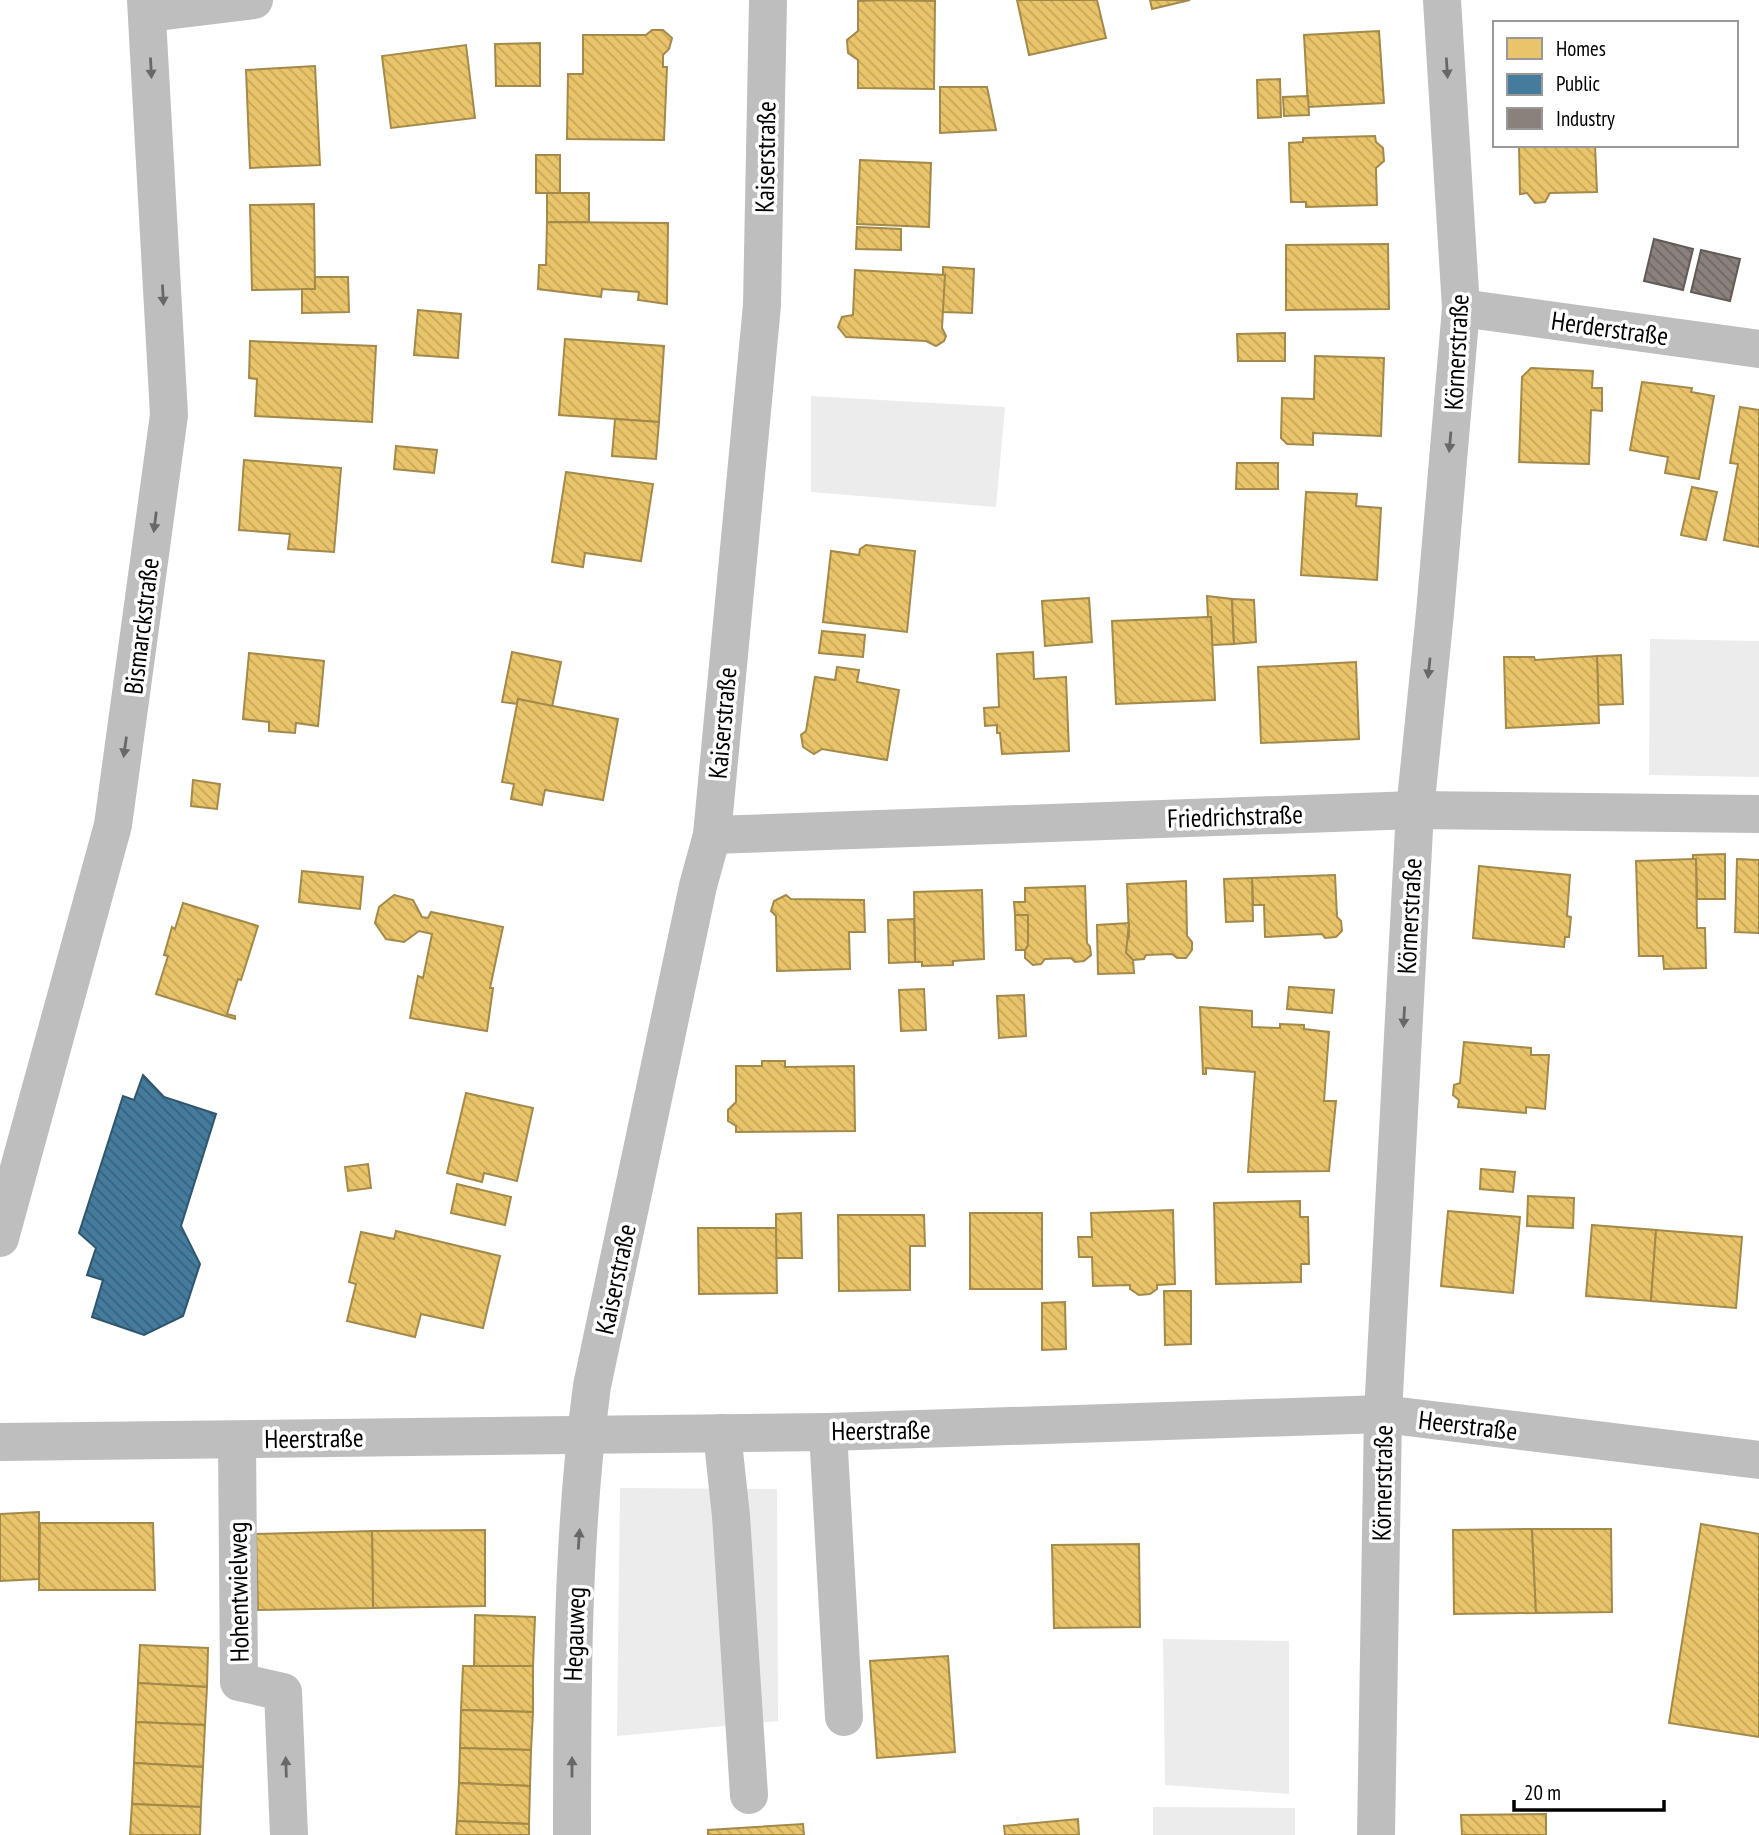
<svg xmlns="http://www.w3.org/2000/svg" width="1759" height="1835" font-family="'PT Sans Narrow',sans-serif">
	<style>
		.green { fill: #ececec }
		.homes { fill: url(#homes-back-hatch); stroke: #a3894a; stroke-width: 2 }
		.public { fill: url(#public-back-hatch); stroke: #30566e; stroke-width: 2 }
		.industry { fill: url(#industry-back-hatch); stroke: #615a57; stroke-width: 2 }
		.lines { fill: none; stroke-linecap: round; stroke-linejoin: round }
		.minor { stroke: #bebebe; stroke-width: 38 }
		.oneway { fill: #686868 }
		.labels { text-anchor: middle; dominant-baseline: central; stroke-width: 7; stroke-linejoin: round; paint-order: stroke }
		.street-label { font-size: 26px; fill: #000; stroke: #fff }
	</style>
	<defs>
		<pattern id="homes-back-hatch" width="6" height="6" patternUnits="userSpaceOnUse" patternTransform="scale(1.75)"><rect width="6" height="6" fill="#e9c46a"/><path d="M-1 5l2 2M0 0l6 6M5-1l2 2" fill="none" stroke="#c6a75a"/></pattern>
		<pattern id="public-back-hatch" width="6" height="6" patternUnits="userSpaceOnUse" patternTransform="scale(1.75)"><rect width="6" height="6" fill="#457b9d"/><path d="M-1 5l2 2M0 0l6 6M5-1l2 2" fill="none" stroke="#37627e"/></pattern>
		<pattern id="industry-back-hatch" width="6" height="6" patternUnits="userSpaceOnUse" patternTransform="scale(1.75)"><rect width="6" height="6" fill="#8a817c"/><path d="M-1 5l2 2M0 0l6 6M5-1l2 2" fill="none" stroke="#6e6763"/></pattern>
	</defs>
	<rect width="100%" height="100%" fill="#fff"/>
	<!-- green -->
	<g class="green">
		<path d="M811 396 1005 407 996 507 811 492Z"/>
		<path d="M1650 639 1759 641V777L1649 775Z"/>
		<path d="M620 1488 777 1489 778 1721 617 1736Z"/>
		<path d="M1163 1639 1289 1641V1794L1165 1785Z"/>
		<path d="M1153 1807 1295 1808V1835H1153Z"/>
	</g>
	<!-- homes -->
	<g class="homes">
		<path d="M881 0 935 1 934 89 858 88V60L848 53 847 40 858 31V1Z"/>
		<path d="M1017 0H1097L1106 38 1029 55Z"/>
		<path d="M1150 0H1190L1152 9Z"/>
		<path d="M652 30H663L672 38 669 49 663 55V67H667L664 140 567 139 568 74H583V35H646Z"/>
		<path d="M1379 31 1384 103 1308 107 1304 35Z"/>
		<path d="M540 43V86H496L495 44Z"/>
		<path d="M466 45 475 118 391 128 382 56Z"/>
		<path d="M315 66 320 165 250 168 246 70Z"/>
		<path d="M1280 79 1281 117 1258 118 1257 80Z"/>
		<path d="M940 87H987L996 130 940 133Z"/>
		<path d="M1308 96 1309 115 1284 116 1283 97Z"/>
		<path d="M1375 136 1376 142 1383 148 1384 161 1376 168 1377 205 1306 207V202H1291L1289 143 1303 142V138Z"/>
		<path d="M1519 145H1595L1597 192 1550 193 1545 202 1535 203 1527 193 1520 194Z"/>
		<rect x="536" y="155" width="24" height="38"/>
		<path d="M860 160 931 163 929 227 857 224Z"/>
		<rect x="547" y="193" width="42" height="29"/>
		<path d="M314 204 315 289 252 290 250 205Z"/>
		<path d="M547 222 668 223 667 304 638 300 639 292 602 289 601 297 538 289 539 265H546Z"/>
		<path d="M857 227 901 229V250L856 249Z"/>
		<path d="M1388 244 1389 309 1286 310V245Z"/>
		<path d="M943 267 974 269 972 313 943 312Z"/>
		<path d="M855 270 945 275 942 328 946 336 944 341 936 346 926 341 846 337 838 327 842 317 853 315Z"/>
		<path d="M315 277H348L349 312 302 313V289H315Z"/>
		<path d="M418 310 461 314 458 358 414 355Z"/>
		<path d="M1285 333V361H1238L1237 334Z"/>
		<path d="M565 339 664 346 659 422 559 415Z"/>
		<path d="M250 341 376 346 372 422 255 416 257 379 249 378Z"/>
		<path d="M1315 356 1384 358 1381 436 1313 433V445L1287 444 1281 438 1282 398 1314 399Z"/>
		<path d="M1531 368 1593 371 1592 388H1602V411L1591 410 1589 464 1519 462 1522 377Z"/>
		<path d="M1642 382 1692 388 1691 392 1714 396 1699 479 1665 473 1668 457 1630 450Z"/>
		<path d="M1740 407 1759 410V547L1724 540 1738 464 1730 463Z"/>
		<path d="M615 419 659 422 656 459 612 456Z"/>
		<path d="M396 446 437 450 434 473 394 469Z"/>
		<path d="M244 460 341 468 334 552 288 549 290 534 239 530Z"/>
		<path d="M1237 463H1278V489H1236Z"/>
		<path d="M566 472 653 484 641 561 585 553 583 567 552 562Z"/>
		<path d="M1692 487 1717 492 1706 540 1681 535Z"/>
		<path d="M1306 492 1357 494 1356 506 1381 508 1377 580 1301 575Z"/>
		<path d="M866 545 915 551 907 632 823 622 831 551 859 555 860 549Z"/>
		<path d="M1207 596 1232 599 1234 644 1212 645 1211 617H1208Z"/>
		<path d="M1089 598 1092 642 1045 646 1042 601Z"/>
		<path d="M1232 599 1254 600 1256 642 1234 644Z"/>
		<path d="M1208 617H1211L1215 700 1116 704 1112 621Z"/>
		<path d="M822 631 865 635 863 657 819 653Z"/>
		<path d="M512 652 561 662 552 707 518 699 517 704 502 702Z"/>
		<path d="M1033 652 1034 679 1066 677 1069 751 1002 754 1000 733H997V725L985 726 984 708 999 707 997 654Z"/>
		<path d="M249 653 324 661 318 726 296 723 295 733 269 731V722L243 719Z"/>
		<path d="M1621 655 1623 704 1598 705 1597 656Z"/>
		<path d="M1597 656 1599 723 1506 728 1504 657H1534L1535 660Z"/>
		<path d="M1356 662 1359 739 1261 743 1258 667Z"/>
		<path d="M837 667 859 670 857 682 899 690 887 760 822 749 814 754 803 747 801 735 806 731 815 677 835 680Z"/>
		<path d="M518 699 618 719 603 800 545 790 542 805 511 799 514 784 502 782Z"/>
		<path d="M193 780 220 784 217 809 191 806Z"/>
		<path d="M1725 854V899H1697L1696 859H1693V855Z"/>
		<path d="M1693 859H1696L1697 928H1705L1706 968 1664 969 1663 956H1639L1636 861Z"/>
		<path d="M1737 859 1759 860V933L1735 932Z"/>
		<path d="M1479 866 1570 875 1567 916 1571 917 1569 937H1565L1564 947 1473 938Z"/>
		<path d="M302 871 363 877 360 909 299 902Z"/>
		<path d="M1335 875 1337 917 1341 921 1342 931 1336 937 1325 938 1322 934 1265 937 1264 905H1253L1252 878Z"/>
		<path d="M1252 878 1253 921 1226 922 1224 879Z"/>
		<path d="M1186 881 1187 936 1192 942V950L1186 958H1177L1172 954 1146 955 1144 959 1133 960 1126 953 1125 944 1129 937 1127 884Z"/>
		<path d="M1085 886 1087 943 1090 947 1091 955 1084 961 1075 962 1071 958 1045 959 1041 964 1033 965 1025 958V950L1028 945V915H1015L1014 902H1025V888Z"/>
		<path d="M982 890 984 959 953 961V965L922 966V962H915L914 892Z"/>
		<path d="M394 895 413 900 422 917 428 918 431 912 503 927 490 988H493L487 1031 410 1018 418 976 423 978 432 934 419 931 404 942 386 939 375 923 379 907Z"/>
		<path d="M786 895 791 899 864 900 865 932H849L850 969 777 971 776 916 771 911 774 901Z"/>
		<path d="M183 903 258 926 241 980 238 979 227 1014 235 1016V1019L156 994 168 956 164 955 172 927 175 929Z"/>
		<path d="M1015 915H1028V945L1025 950H1016Z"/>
		<path d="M914 919 915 962 889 963 888 920Z"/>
		<path d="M1129 923 1126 953 1133 960 1134 973 1098 974 1097 925Z"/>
		<path d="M1289 987 1334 990 1332 1013 1287 1009Z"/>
		<path d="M924 989 926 1030 901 1031 899 990Z"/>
		<path d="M1024 995 1026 1036 999 1038 997 996Z"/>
		<path d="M1200 1007 1252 1011V1027L1280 1028V1024L1304 1025V1029L1329 1032 1324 1101H1336L1329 1171 1248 1172 1255 1072 1206 1068V1074H1203Z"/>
		<path d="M1464 1042 1531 1048V1055H1549L1545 1109 1526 1107V1113L1458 1107 1459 1100 1453 1095 1454 1085 1460 1083Z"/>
		<path d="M762 1061H785V1067L854 1066 855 1131 736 1132V1126L728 1121V1110L736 1102V1066H762Z"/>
		<path d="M466 1093 533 1108 517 1181 484 1173 482 1182 447 1173Z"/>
		<path d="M368 1164 371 1188 348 1191 345 1167Z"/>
		<path d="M1481 1169 1515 1172 1513 1192 1480 1189Z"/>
		<path d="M457 1184 511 1197 505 1225 451 1213Z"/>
		<path d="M1528 1196 1574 1198 1573 1228 1527 1226Z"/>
		<path d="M1300 1201V1217H1308L1309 1264H1301V1282L1216 1284 1214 1203Z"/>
		<path d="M1173 1210 1175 1284 1157 1285V1289L1150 1294 1139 1295 1130 1289V1285L1093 1286 1092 1257H1079L1078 1237H1092L1091 1213Z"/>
		<path d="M1448 1211 1520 1217 1513 1293 1441 1286Z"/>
		<path d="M801 1213 802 1258H776V1214Z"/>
		<rect x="970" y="1213" width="72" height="76"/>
		<path d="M838 1215H924L925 1246H910V1290L839 1291Z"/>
		<path d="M1592 1225 1656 1230 1651 1301 1586 1296Z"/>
		<path d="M698 1228H776L777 1293 699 1294Z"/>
		<path d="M1656 1230 1742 1237 1736 1308 1651 1301Z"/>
		<path d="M396 1231 500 1256 483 1328 421 1314 415 1337 347 1321 356 1284 349 1282 361 1232 394 1239Z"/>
		<path d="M1164 1291H1191V1344L1165 1345Z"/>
		<path d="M1065 1302 1066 1349 1042 1350V1303Z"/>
		<path d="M39 1512V1579L0 1581V1514Z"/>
		<path d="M40 1523H153L155 1590H39Z"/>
		<path d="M1701 1524 1759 1534V1737L1669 1723Z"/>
		<path d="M1532 1529 1536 1613 1454 1614 1453 1530Z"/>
		<path d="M1532 1529H1611L1612 1612 1536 1613Z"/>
		<path d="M485 1530V1606L373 1608 372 1531Z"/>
		<path d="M372 1531 373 1608 258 1610 256 1534Z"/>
		<path d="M1139 1544 1140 1627 1054 1628 1052 1545Z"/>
		<path d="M475 1615 535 1617 533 1666H474Z"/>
		<path d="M140 1645 208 1648 207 1687 138 1683Z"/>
		<path d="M948 1656 955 1752 877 1758 870 1661Z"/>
		<path d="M463 1666H533V1712L461 1710Z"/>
		<path d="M138 1683 207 1687 205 1725 136 1722Z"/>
		<path d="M461 1710 533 1712 531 1750 460 1748Z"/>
		<path d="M136 1722 205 1725 203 1767 134 1763Z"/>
		<path d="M460 1748 531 1750 530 1786 459 1783Z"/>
		<path d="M134 1763 203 1767 201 1807 132 1804Z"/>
		<path d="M459 1783 530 1786 529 1824 457 1821Z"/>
		<path d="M132 1804 201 1807 200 1835H130Z"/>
		<path d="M1546 1814V1835H1462L1461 1815Z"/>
		<path d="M1078 1819 1079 1835H1005L1004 1826Z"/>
		<path d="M457 1821 529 1824V1835H456Z"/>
		<path d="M803 1824 804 1835H708V1830Z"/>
	</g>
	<!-- public -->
	<path class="public" d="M143 1075 164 1097 216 1114 181 1226 200 1264 183 1316 144 1335 92 1317 103 1280 87 1275 96 1248 79 1233 123 1096 134 1100Z"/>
	<!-- industry -->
	<g class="industry">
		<path d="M1654 239 1693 249 1683 290 1644 281Z"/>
		<path d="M1701 250 1740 259 1730 301 1691 292Z"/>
	</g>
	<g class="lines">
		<!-- minor -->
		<g class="minor">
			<path d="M149 13 254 0"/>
			<path d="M1461 308 1759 349"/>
			<path d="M712 835 1415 810 1759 814"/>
			<path d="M0 1238 113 825 169 415 146 0"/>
			<path d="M828 1432 844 1717"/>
			<path d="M722 1433 731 1516 749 1795"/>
			<path d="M237 1440 239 1682 283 1692 289 1835"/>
			<path d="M0 1442 828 1432 1383 1414 1759 1460"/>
			<path d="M572 1835C572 1685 572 1535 592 1386L698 886 712 835 762 305 768 0"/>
			<path d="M1376 1835 1383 1414 1415 810 1435 613 1461 308 1442 0"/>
		</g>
	</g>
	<!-- one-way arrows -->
	<defs><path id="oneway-solid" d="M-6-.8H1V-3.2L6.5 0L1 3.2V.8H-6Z" transform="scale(1.75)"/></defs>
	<g class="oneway">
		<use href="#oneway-solid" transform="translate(151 68) rotate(87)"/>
		<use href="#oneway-solid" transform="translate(1447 68) rotate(86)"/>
		<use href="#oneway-solid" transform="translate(163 295) rotate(87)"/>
		<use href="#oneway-solid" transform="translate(1450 442) rotate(95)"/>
		<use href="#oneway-solid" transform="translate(155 522) rotate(97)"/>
		<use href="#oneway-solid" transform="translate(1429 668) rotate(96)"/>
		<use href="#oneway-solid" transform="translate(125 747) rotate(98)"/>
		<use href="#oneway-solid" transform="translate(1404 1017) rotate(93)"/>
		<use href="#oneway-solid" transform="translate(579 1539) rotate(-86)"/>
		<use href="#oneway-solid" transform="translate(286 1767) rotate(-92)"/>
		<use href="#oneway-solid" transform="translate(572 1767) rotate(-90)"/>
	</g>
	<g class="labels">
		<!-- street labels -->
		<g class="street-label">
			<text transform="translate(765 157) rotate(-89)">Kaiserstraße</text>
			<text transform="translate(1610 328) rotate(8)">Herderstraße</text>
			<text transform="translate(1456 352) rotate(-87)">Körnerstraße</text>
			<text transform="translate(141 626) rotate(-83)">Bismarckstraße</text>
			<text transform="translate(722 723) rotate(-85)">Kaiserstraße</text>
			<text transform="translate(1235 816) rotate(-2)">Friedrichstraße</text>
			<text transform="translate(1409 916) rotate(-87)">Körnerstraße</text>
			<text transform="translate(615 1279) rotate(-78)">Kaiserstraße</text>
			<text transform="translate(1468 1425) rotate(7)">Heerstraße</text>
			<text transform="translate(881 1430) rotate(-1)">Heerstraße</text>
			<text transform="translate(314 1438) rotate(-1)">Heerstraße</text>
			<text transform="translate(1382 1483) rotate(-89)">Körnerstraße</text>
			<text transform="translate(238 1592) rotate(-91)">Hohentwielweg</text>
			<text transform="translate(574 1634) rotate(-88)">Hegauweg</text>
		</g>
	</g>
	<!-- legend -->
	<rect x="1493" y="21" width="245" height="126" fill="#ffffff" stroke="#999999" stroke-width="2"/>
	<rect x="1507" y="38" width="35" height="21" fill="#e9c46a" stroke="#999999" stroke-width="2"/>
	<text x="1556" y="56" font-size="21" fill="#000000">Homes</text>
	<rect x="1507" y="74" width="35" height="21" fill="#457b9d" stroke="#999999" stroke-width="2"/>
	<text x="1556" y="91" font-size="21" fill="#000000">Public</text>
	<rect x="1507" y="108" width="35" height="21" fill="#8a817c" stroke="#999999" stroke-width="2"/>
	<text x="1556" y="126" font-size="21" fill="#000000">Industry</text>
	<!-- scale -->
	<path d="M1514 1800v10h150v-10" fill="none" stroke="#000000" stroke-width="3.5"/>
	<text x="1524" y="1800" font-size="21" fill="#000000" stroke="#ffffff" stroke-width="5" paint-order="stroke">20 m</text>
</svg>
